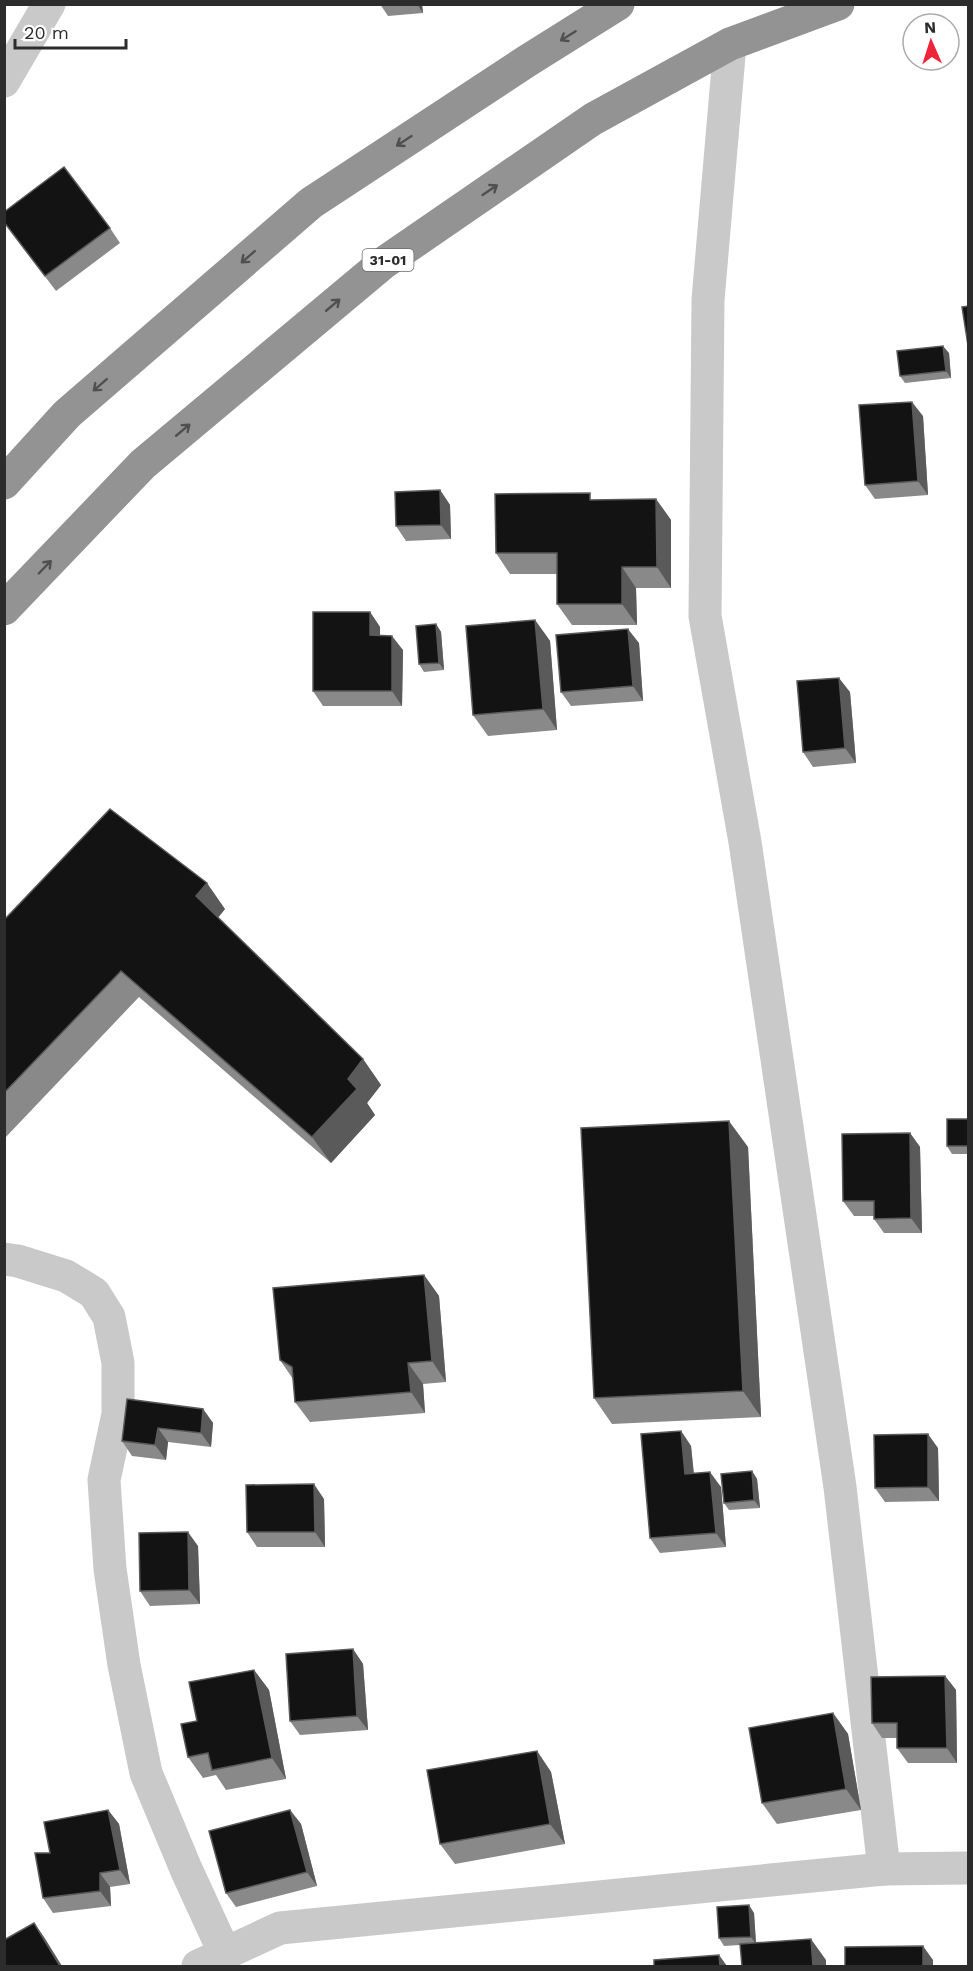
<svg xmlns="http://www.w3.org/2000/svg" width="973" height="1971" font-family="'Work Sans',sans-serif">
	<style>
		.lines { fill: none; stroke-linecap: round; stroke-linejoin: round }
		.street { stroke: #c9c9c9; stroke-width: 33 }
		.highway { stroke: #939393; stroke-width: 33 }
		.wall { fill: #898989 }
		.shaded-wall { fill: #5a5a5a }
		.building { fill: #131313; stroke: #5a5a5a; stroke-width: 1.5 }
		.oneway { stroke: #505050 }
		.labels { text-anchor: middle; dominant-baseline: central; stroke-width: 6; stroke-linejoin: round; paint-order: stroke }
		.shield { fill: #fff; stroke: #6b6b6b; stroke-width: 1.5 }
		.shield-label { font-size: 14px; font-weight: bold; fill: #2c2c2c }
	</style>
	<rect width="100%" height="100%" fill="#fff"/>
	<g class="lines">
		<!-- street -->
		<g class="street">
			<path d="M730 44 708 300 705 616 745 842 840 1487 884 1869"/>
			<path d="M4 81 49 4"/>
			<path d="M4 1259 18 1261 66 1276 94 1293 109 1317 118 1363V1414L104 1480 110 1569 124 1665 146 1773 186 1869 225 1954"/>
			<path d="M198 1966 280 1928 884 1869 968 1868"/>
		</g>
		<!-- highway -->
		<g class="highway">
			<path d="M4 483 67 414 311 203 527 61 618 4"/>
			<path d="M4 609 143 464 382 264 593 119 730 44 838 4"/>
		</g>
	</g>
	<!-- wall -->
	<g class="wall">
		<path d="M380 4H422L423 13 388 16Z"/>
		<path d="M4 222 110 228 120 243 56 291Z"/>
		<path d="M949 353 951 378 905 383 900 376Z"/>
		<path d="M923 416 928 495 875 499 865 485Z"/>
		<path d="M440 490 450 505 451 539 406 541 396 526Z"/>
		<path d="M656 499 671 520V588H636L637 625H572L557 604V574H510L496 553 594 500Z"/>
		<path d="M370 612 380 627V636L403 650 402 706H323L313 691Z"/>
		<path d="M535 620 550 641 557 730 488 736 473 715Z"/>
		<path d="M436 624 441 632 444 670 424 672 419 664Z"/>
		<path d="M639 643 643 701 571 706 561 692Z"/>
		<path d="M850 692 856 763 813 767 803 752Z"/>
		<path d="M225 909 218 918 363 1059 381 1085 367 1103 375 1115 331 1163 139 997 4 1139V920Z"/>
		<path d="M969 1119V1154H952L947 1146Z"/>
		<path d="M910 1133 920 1147 922 1233H884L874 1219V1216H854L843 1201Z"/>
		<path d="M748 1147 761 1417 612 1424 594 1398Z"/>
		<path d="M424 1275 439 1296 446 1382 423 1384 425 1413 310 1422 295 1402 293 1379 280 1360Z"/>
		<path d="M203 1409 213 1423 211 1447 168 1442 166 1460 132 1456 122 1441Z"/>
		<path d="M681 1431 691 1446 694 1473 721 1487 726 1547 660 1553 650 1538Z"/>
		<path d="M938 1448 939 1501 885 1502 875 1488Z"/>
		<path d="M752 1471 757 1479 760 1508 729 1510 724 1503Z"/>
		<path d="M324 1499 325 1547H257L247 1532Z"/>
		<path d="M198 1546 200 1604 150 1606 140 1591Z"/>
		<path d="M353 1649 363 1664 368 1730 300 1735 290 1721Z"/>
		<path d="M254 1670 269 1690 286 1779 226 1790 216 1775 203 1778 188 1757Z"/>
		<path d="M945 1676 956 1690 957 1763H908L897 1748V1738H882L872 1723Z"/>
		<path d="M833 1713 848 1734 861 1810 777 1824 762 1803Z"/>
		<path d="M537 1751 551 1772 565 1844 455 1864 440 1844Z"/>
		<path d="M108 1810 119 1824 130 1884 110 1887 111 1906 53 1913 43 1898 50 1853Z"/>
		<path d="M290 1810 301 1824 317 1886 236 1907 226 1893Z"/>
		<path d="M754 1913 756 1943 826 1960 740 1945 724 1946 719 1938Z"/>
	</g>
	<!-- shaded-wall -->
	<g class="shaded-wall">
		<path d="M417 4H422L423 13Z"/>
		<path d="M943 346 949 353 951 378 946 371Z"/>
		<path d="M912 402 923 416 928 495 918 481Z"/>
		<path d="M440 490 450 505 451 539 441 525Z"/>
		<path d="M656 499 671 520V588L657 567Z"/>
		<path d="M622 567 636 588 637 625 622 604Z"/>
		<path d="M370 612 380 627V650L370 635Z"/>
		<path d="M535 620 550 641 557 730 543 709Z"/>
		<path d="M436 624 441 632 444 670 439 663Z"/>
		<path d="M628 629 639 643 643 701 633 686Z"/>
		<path d="M392 636 403 650 402 706 392 691Z"/>
		<path d="M839 678 850 692 856 763 845 748Z"/>
		<path d="M207 883 225 909 214 922 196 896Z"/>
		<path d="M363 1059 381 1085 367 1103 375 1115 331 1163 312 1137 348 1079Z"/>
		<path d="M729 1121 748 1147 761 1417 743 1391Z"/>
		<path d="M910 1133 920 1147 922 1233 911 1218Z"/>
		<path d="M424 1275 439 1296 446 1382 432 1361Z"/>
		<path d="M408 1363 423 1384 425 1413 411 1392Z"/>
		<path d="M203 1409 213 1423 211 1447 201 1433Z"/>
		<path d="M158 1428 168 1442 166 1460 155 1445Z"/>
		<path d="M681 1431 691 1446 695 1489 685 1474Z"/>
		<path d="M928 1434 938 1448 939 1501 928 1487Z"/>
		<path d="M752 1471 757 1479 760 1508 754 1500Z"/>
		<path d="M710 1472 721 1487 726 1547 716 1533Z"/>
		<path d="M314 1484 324 1499 325 1547 315 1532Z"/>
		<path d="M188 1532 198 1546 200 1604 189 1590Z"/>
		<path d="M353 1649 363 1664 368 1730 357 1716Z"/>
		<path d="M254 1670 269 1690 286 1779 272 1758Z"/>
		<path d="M945 1676 956 1690 957 1763 947 1748Z"/>
		<path d="M833 1713 848 1734 861 1810 846 1789Z"/>
		<path d="M537 1751 551 1772 565 1844 550 1824Z"/>
		<path d="M108 1810 119 1824 130 1884 120 1870Z"/>
		<path d="M290 1810 301 1824 317 1886 307 1872Z"/>
		<path d="M100 1873 110 1887 111 1906 100 1891Z"/>
		<path d="M749 1905 754 1913 756 1944 751 1937Z"/>
		<path d="M34 1923 44 1937 62 1966H60Z"/>
		<path d="M811 1939 826 1960V1966H813Z"/>
		<path d="M923 1946 933 1960V1966H923Z"/>
		<path d="M719 1955 727 1966H720Z"/>
	</g>
	<!-- building -->
	<g class="building">
		<path d="M64 167 110 228 45 276 4 222V212Z"/>
		<path d="M969 306V352L962 307Z"/>
		<path d="M943 346 946 371 900 376 897 351Z"/>
		<path d="M912 402 918 481 865 485 859 405Z"/>
		<path d="M440 490 441 525 396 526 395 492Z"/>
		<path d="M590 493V500L656 499 657 567H622V604H557V553H496L495 494Z"/>
		<path d="M313 612H370V635L392 636V691H313Z"/>
		<path d="M535 620 543 709 473 715 466 626Z"/>
		<path d="M436 624 439 663 419 664 416 626Z"/>
		<path d="M628 629 633 686 561 692 556 635Z"/>
		<path d="M839 678 845 748 803 752 797 681Z"/>
		<path d="M110 809 207 883 196 896 363 1059 348 1079 357 1089 312 1137 121 971 4 1093V920Z"/>
		<rect x="947" y="1119" width="22" height="27"/>
		<path d="M729 1121 743 1391 594 1398 581 1128Z"/>
		<path d="M910 1133 911 1218 874 1219V1201H843L842 1134Z"/>
		<path d="M424 1275 432 1361 408 1363 411 1392 295 1402 292 1367 280 1360 273 1288Z"/>
		<path d="M127 1399 203 1409 201 1433 158 1428 155 1445 122 1441Z"/>
		<path d="M681 1431 685 1474 710 1472 716 1533 650 1538 641 1434Z"/>
		<path d="M928 1434V1487L875 1488 874 1435Z"/>
		<path d="M752 1471 754 1500 724 1503 721 1474Z"/>
		<path d="M314 1484 315 1532H247L246 1485Z"/>
		<path d="M188 1532 189 1590 140 1591 139 1533Z"/>
		<path d="M353 1649 357 1716 290 1721 286 1654Z"/>
		<path d="M254 1670 272 1758 212 1770 208 1753 188 1757 181 1724 197 1721 189 1682Z"/>
		<path d="M945 1676 947 1748H897V1723H872L871 1677Z"/>
		<path d="M833 1713 846 1789 762 1803 749 1728Z"/>
		<path d="M537 1751 550 1824 440 1844 427 1770Z"/>
		<path d="M108 1810 120 1870 100 1873V1891L43 1898 35 1853H50L44 1822Z"/>
		<path d="M290 1810 307 1872 226 1893 209 1831Z"/>
		<path d="M749 1905 751 1937 719 1938 717 1907Z"/>
		<path d="M34 1923 60 1966H4V1940Z"/>
		<path d="M811 1939 813 1966H742L740 1944Z"/>
		<path d="M923 1946V1966H845V1947Z"/>
		<path d="M719 1955 720 1966H654V1960Z"/>
	</g>
	<!-- one-way arrows -->
	<defs><path id="oneway-shaft" d="M-6 0H5M1.5-3L5.5 0L1.5 3" fill="none" stroke-width="1.6" stroke-linecap="round" stroke-linejoin="round" transform="scale(1.5)"/></defs>
	<g class="oneway">
		<use href="#oneway-shaft" transform="translate(568 36) rotate(148)"/>
		<use href="#oneway-shaft" transform="translate(404 141) rotate(147)"/>
		<use href="#oneway-shaft" transform="translate(490 190) rotate(-34)"/>
		<use href="#oneway-shaft" transform="translate(248 257) rotate(139)"/>
		<use href="#oneway-shaft" transform="translate(333 305) rotate(-40)"/>
		<use href="#oneway-shaft" transform="translate(100 385) rotate(139)"/>
		<use href="#oneway-shaft" transform="translate(183 430) rotate(-40)"/>
		<use href="#oneway-shaft" transform="translate(45 567) rotate(-46)"/>
	</g>
	<g class="labels">
		<!-- shield labels -->
		<rect class="shield" x="362.5" y="249" width="51" height="22" rx="4.5"/>
		<g class="shield-label">
			<text x="388" y="260">31-01</text>
		</g>
	</g>
	<!-- border -->
	<rect width="973" height="1971" fill="none" stroke="#2c2c2c" stroke-width="12"/>
	<!-- north arrow -->
	<g transform="translate(931 42) rotate(357)"><circle r="28" fill="#ffffff" stroke="#ababab" stroke-width="1.5"/>
	<path d="M0-4.5L10 22L0 15L-10 22Z" fill="#ef233a"/>
	<text y="-9" font-size="16" font-weight="bold" text-anchor="middle" fill="#2c2c2c">N</text>
	</g>
	<!-- scale -->
	<path d="M15 39v9h111v-9" fill="none" stroke="#2c2c2c" stroke-width="3"/>
	<text x="24" y="39" font-size="18" fill="#2c2c2c" stroke="#ffffff" stroke-width="4.5" paint-order="stroke">20 m</text>
</svg>
